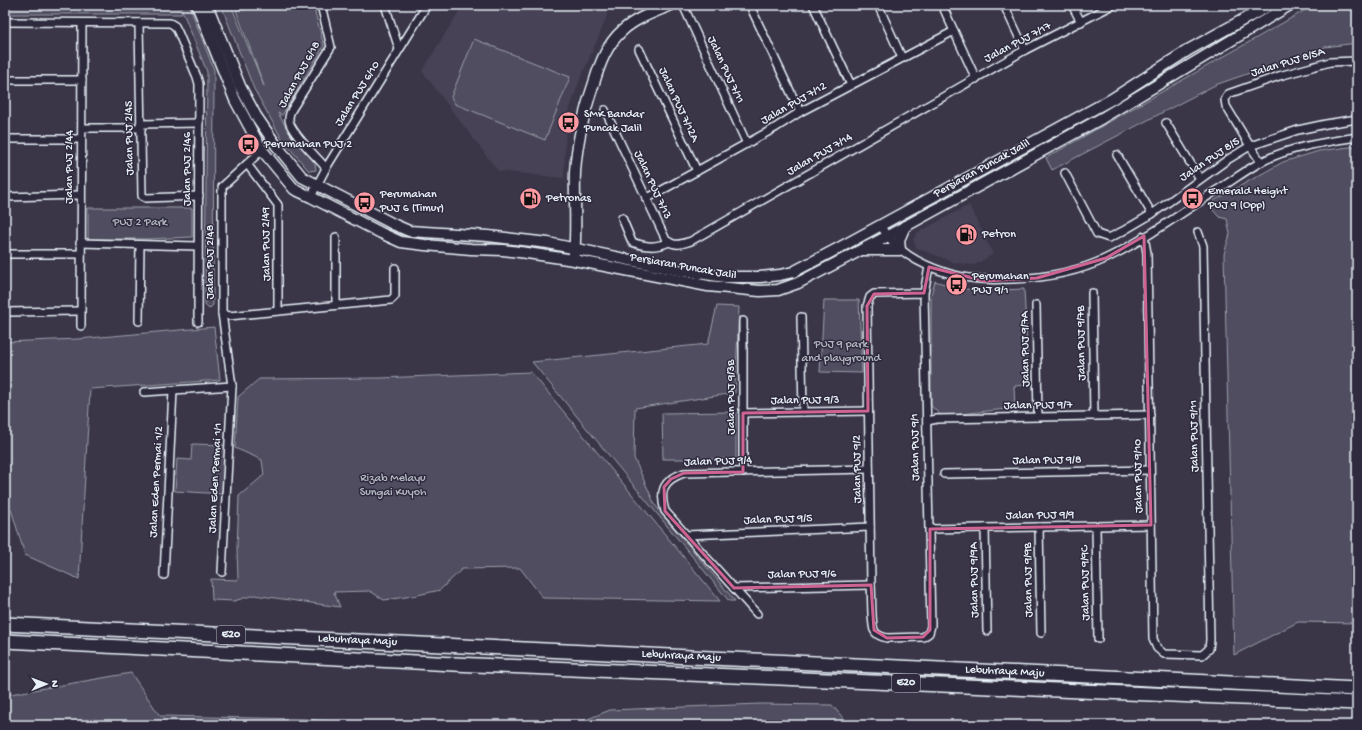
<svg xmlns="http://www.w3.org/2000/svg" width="1362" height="730" font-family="'Gochi Hand',sans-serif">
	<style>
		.built { fill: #464354 }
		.green { fill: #504e5f; stroke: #9ca0ac }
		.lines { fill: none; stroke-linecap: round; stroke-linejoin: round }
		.street-casing { stroke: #e8f1f8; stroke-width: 10 }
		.secondary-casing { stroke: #e8f1f8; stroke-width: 13 }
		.highway-casing { stroke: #e8f1f8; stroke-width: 16 }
		.street { stroke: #2f2a3d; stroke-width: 7 }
		.secondary { stroke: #2f2a3d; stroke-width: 10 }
		.highway { stroke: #2f2a3d; stroke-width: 13 }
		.marked { fill: none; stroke: #cf6492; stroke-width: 3; stroke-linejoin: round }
		.labels { text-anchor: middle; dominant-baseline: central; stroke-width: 3; stroke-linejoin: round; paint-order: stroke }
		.shield { fill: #2f2a3d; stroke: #b0b5c0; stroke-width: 1 }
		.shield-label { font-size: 11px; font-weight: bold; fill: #e8f1f8 }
		.street-label { font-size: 12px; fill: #e8f1f8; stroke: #2f2a3d }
		.poi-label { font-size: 12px; fill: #e8f1f8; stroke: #2f2a3d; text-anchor: start }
		.park-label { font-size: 12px; fill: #b3b8c2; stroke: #2f2a3d }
	</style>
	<rect width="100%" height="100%" fill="#3a3648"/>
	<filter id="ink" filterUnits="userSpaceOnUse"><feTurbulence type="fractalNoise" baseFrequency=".025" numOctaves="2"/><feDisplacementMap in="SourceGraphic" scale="8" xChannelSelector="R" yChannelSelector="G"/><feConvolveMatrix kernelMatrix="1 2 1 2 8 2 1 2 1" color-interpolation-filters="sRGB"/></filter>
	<g filter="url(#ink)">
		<!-- built -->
		<g class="built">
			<path d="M463 5H605L607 15 604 24 579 82 566 120 564 178 498 171 422 71Z"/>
			<path d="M969 205 993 254 975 265 956 263 917 248 913 240 917 233Z"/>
		</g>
		<!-- green -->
		<g class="green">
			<path d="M5 5H178L182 14H5Z"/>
			<path d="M180 5H189L214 70 213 305 209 309 205 305 207 72Z"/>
			<path d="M221 5H231L264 86 236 10 252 5H313L324 46 282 115 278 113 290 134 315 163 316 170 309 171 282 139 254 89Z"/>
			<path d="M1314 5H1357V43L1325 47 1215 85 1052 170 1046 158Z"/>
			<path d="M474 39 570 77 545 140 455 104 451 97Z"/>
			<path d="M1357 146V623L1298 622 1234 655 1224 254 1230 234 1227 219 1219 217 1212 209 1215 200 1283 162 1319 151Z"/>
			<path d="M88 208H192V237L148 239H88Z"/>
			<path d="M935 281 957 288 983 291 1024 289 1029 385 1014 386 1015 408 942 416 931 406V295Z"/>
			<path d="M824 300H859L862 373 820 372Z"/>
			<path d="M717 306 739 307 735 393 635 408 634 458 655 505 735 601H729L532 362 708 344Z"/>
			<path d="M214 327 220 380 90 389 79 579 25 555 11 509 5 507V342L78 339Z"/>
			<path d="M531 372 720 601 543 598 520 568 462 569 440 590 413 596 384 600 370 591 334 592 340 607 254 595 234 601 212 600 211 579 238 580 237 548 239 496 264 475 262 460 235 448 238 397 259 379 381 378Z"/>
			<path d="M736 412V459H663L662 413Z"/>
			<path d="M192 444 225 445 222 494 175 491 177 459 191 460Z"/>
			<path d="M131 673 160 716 304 719 367 725H5V695Z"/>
			<path d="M760 704 832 705 849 725H573L610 710Z"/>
		</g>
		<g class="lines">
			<defs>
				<g id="street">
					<path d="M243 5H244"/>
					<path d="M321 5 331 47 292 109C289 114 288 119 290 124 296 138 316 156 326 168"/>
					<path d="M385 5 399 49"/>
					<path d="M622 5 623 6"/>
					<path d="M683 5 747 144"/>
					<path d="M813 5 851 85"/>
					<path d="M878 5 902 58"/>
					<path d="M942 5 976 79"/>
					<path d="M1004 5 1025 50"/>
					<path d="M1072 5 1081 22"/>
					<path d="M752 10 800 112"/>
					<path d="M5 22 170 23 175 26 178 32 197 77 199 84 198 322"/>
					<path d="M139 23 142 196 146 198 199 196"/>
					<path d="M639 49 697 171"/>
					<path d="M5 80H82"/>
					<path d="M605 110 666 240C676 247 681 244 691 241L1025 50 1113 5"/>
					<path d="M1166 123 1200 179"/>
					<path d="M140 124 199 123"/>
					<path d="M82 128H141"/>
					<path d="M5 139H81"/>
					<path d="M262 150 222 187V313L229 316 391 300 395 296V268"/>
					<path d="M1117 155 1152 214"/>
					<path d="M1261 162 1250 146 1226 106 1225 100 1228 94 1279 76 1330 62 1357 61"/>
					<path d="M247 164 278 205V311"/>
					<path d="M1065 173 1097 234 1109 238 1123 231 1152 214 1227 160 1250 146 1298 130 1326 124 1357 119"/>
					<path d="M5 197 81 195"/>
					<path d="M311 197 326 168 427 5"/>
					<path d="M646 199 775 128 800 112 954 31"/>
					<path d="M622 218 632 242C645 247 656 248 669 242"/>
					<path d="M880 225C895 251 919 264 947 273 969 280 990 280 1013 279 1044 278 1078 272 1107 258 1144 240 1182 213 1217 190 1232 181 1246 170 1261 162 1290 147 1325 142 1357 137"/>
					<path d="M1144 236 1147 253 1153 639 1157 648 1164 654 1202 655 1209 649 1210 640 1203 246 1198 232"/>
					<path d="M336 237V305"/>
					<path d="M80 243 197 246"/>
					<path d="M5 254H80"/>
					<path d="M924 293 874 294 870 297 867 306 871 585C872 595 871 622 874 630 876 635 882 637 887 638L923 637 929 633 931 626 924 293 929 267"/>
					<path d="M1092 293 1094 416"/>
					<path d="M1036 305 1038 417"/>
					<path d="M5 312 80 311"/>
					<path d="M801 317 803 412"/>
					<path d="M139 321 140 245"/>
					<path d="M81 326 82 23"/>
					<path d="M144 392 232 386"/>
					<path d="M743 413 868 411"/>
					<path d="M927 421 937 419 1150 415"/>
					<path d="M743 472V321"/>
					<path d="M944 474 1150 470"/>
					<path d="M1096 526 1098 639"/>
					<path d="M1039 527 1041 633"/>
					<path d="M985 528 987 631"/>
					<path d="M930 529 1151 525"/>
					<path d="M687 535 870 527"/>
					<path d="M222 572 232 386 222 313"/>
					<path d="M164 575 173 390"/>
					<path d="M734 588 871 585"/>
					<path d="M757 614 665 511C659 491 663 480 684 473L869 469"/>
				</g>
				<g id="secondary">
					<path d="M197 5 235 100 262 150 294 189 311 197 381 233 401 242 425 245 471 249 503 250 527 253 574 260 708 286 760 291 778 290 798 283 886 237 1102 118 1290 5"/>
					<path d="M207 5 240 86 256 116 276 145 302 177 395 225 409 231 488 236 548 243 678 270 725 277H760L780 275 793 272 837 249 1112 99 1190 49 1270 5"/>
					<path d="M863 250H900L899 240 905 226"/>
					<path d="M574 254C577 227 574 199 575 172 577 141 584 112 594 83 600 63 607 44 623 30 636 18 655 12 671 5"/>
				</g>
				<g id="highway">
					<path id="s1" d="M5 624 1357 689"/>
					<path d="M5 641 454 664 1357 703"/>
				</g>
			</defs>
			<!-- street casing -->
			<use href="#street" class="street-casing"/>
			<!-- secondary casing -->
			<use href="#secondary" class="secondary-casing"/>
			<!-- highway casing -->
			<use href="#highway" class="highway-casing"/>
			<!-- street -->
			<use href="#street" class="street"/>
			<!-- secondary -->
			<use href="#secondary" class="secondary"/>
			<!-- highway -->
			<use href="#highway" class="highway"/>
		</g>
	</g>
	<!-- marked area -->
	<path class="marked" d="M1144 236 1151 525 930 529V630L923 637 887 638 874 630 871 585 734 588 665 511 664 487 671 479 684 473 743 472V413L868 411 867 306 874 294 924 293 929 267 985 281 1037 278 1106 258Z"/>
	<!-- icons -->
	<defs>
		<symbol id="bus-disc" viewBox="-11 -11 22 22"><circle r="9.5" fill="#ff9aa2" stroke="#2f2a3d"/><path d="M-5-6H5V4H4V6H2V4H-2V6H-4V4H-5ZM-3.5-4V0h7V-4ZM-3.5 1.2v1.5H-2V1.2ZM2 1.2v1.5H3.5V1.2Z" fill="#111"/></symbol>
		<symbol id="fuel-disc" viewBox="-11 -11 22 22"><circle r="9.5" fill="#ff9aa2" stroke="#2f2a3d"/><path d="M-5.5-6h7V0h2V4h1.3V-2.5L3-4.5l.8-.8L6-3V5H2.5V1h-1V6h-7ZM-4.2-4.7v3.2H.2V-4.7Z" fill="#111"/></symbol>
	</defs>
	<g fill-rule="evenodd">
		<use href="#bus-disc" x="556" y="110" width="25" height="25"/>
		<use href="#bus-disc" x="236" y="132" width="25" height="25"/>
		<use href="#fuel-disc" x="518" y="186" width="25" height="25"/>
		<use href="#bus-disc" x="1180" y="186" width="25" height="25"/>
		<use href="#bus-disc" x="352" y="190" width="25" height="25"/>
		<use href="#fuel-disc" x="954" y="222" width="25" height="25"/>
		<use href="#bus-disc" x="944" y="272" width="25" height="25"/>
	</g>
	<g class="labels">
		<!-- shield labels -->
		<g class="shield">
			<rect x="217" y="626" width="28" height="18" rx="3"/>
			<rect x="892" y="674" width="28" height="18" rx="3"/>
		</g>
		<g class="shield-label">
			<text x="231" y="635">E20</text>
			<text x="906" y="683">E20</text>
		</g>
		<!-- street labels -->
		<g class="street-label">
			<text transform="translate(1018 43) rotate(-28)">Jalan PUJ 7/17</text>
			<text transform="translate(1288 63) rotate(-17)">Jalan PUJ 8/5A</text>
			<text transform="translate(725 70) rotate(65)">Jalan PUJ 7/11</text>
			<text transform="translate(300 75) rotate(-61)">Jalan PUJ 6/18</text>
			<text transform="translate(358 94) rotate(-58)">Jalan PUJ 6/10</text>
			<text transform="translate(794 104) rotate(-30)">Jalan PUJ 7/12</text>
			<text transform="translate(678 105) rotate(65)">Jalan PUJ 7/12A</text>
			<text transform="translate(130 138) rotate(-91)">Jalan PUJ 2/45</text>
			<text transform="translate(820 155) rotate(-30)">Jalan PUJ 7/14</text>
			<text transform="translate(1210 160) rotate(-34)">Jalan PUJ 8/5</text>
			<text transform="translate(70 167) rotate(-90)">Jalan PUJ 2/44</text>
			<text transform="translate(188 169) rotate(-90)">Jalan PUJ 2/46</text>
			<text transform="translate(982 169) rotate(-29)">Persiaran Puncak Jalil</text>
			<text transform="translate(652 185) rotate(65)">Jalan PUJ 7/13</text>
			<text transform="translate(267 244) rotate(-91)">Jalan PUJ 2/49</text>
			<text transform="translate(211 262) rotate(-90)">Jalan PUJ 2/48</text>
			<text transform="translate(683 267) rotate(10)">Persiaran Puncak Jalil</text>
			<text transform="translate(1082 343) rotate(-91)">Jalan PUJ 9/7B</text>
			<text transform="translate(1026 349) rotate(-91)">Jalan PUJ 9/7A</text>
			<text transform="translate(732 397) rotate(-90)">Jalan PUJ 9/3B</text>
			<text transform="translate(805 401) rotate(-1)">Jalan PUJ 9/3</text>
			<text transform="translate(1038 406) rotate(-1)">Jalan PUJ 9/7</text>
			<text transform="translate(1195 436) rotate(-91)">Jalan PUJ 9/11</text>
			<text transform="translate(916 447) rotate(-91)">Jalan PUJ 9/1</text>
			<text transform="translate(1047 461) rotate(-1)">Jalan PUJ 9/8</text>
			<text transform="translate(718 462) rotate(-2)">Jalan PUJ 9/4</text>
			<text transform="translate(858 469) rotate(-91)">Jalan PUJ 9/2</text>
			<text transform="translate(1139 476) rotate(-91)">Jalan PUJ 9/10</text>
			<text transform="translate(216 478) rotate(-87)">Jalan Eden Permai 1/1</text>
			<text transform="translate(157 482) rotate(-87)">Jalan Eden Permai 1/2</text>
			<text transform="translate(1040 516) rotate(-1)">Jalan PUJ 9/9</text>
			<text transform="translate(778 520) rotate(-2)">Jalan PUJ 9/5</text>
			<text transform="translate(802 575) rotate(-1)">Jalan PUJ 9/6</text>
			<text transform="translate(975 580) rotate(-91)">Jalan PUJ 9/9A</text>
			<text transform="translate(1029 580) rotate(-91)">Jalan PUJ 9/9B</text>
			<text transform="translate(1086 583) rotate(-91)">Jalan PUJ 9/9C</text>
			<text stroke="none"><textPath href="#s1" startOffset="353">Lebuhraya Maju</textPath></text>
			<text stroke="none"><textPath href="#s1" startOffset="677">Lebuhraya Maju</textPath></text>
			<text stroke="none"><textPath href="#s1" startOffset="1001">Lebuhraya Maju</textPath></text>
		</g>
		<!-- poi labels -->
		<g class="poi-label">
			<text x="584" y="115">SMK Bandar<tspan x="584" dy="14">Puncak Jalil</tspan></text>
			<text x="264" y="145">Perumahan PUJ 2</text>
			<text x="1208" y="192">Emerald Height<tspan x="1208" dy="14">PUJ 9 (Opp)</tspan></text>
			<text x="380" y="195">Perumahan<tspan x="380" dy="14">PUJ 6 (Timur)</tspan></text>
			<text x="546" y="199">Petronas</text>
			<text x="982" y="235">Petron</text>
			<text x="972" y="277">Perumahan<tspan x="972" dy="14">PUJ 9/1</tspan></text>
		</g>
		<!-- park labels -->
		<g class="park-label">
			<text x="140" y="223">PUJ 2 Park</text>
			<text x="841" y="345">PUJ 9 park<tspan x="841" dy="14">and playground</tspan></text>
			<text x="393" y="479">Rizab Melayu<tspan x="393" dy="14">Sungai Kuyoh</tspan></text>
		</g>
	</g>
	<!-- margin -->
	<rect width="1362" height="730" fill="none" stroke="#2f2a3d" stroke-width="20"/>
	<rect x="10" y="10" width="1342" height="710" fill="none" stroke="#e8f1f8" stroke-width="1.5" filter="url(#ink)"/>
	<!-- north arrow -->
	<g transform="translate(46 684) rotate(89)" stroke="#2f2a3d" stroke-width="3" paint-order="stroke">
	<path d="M0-3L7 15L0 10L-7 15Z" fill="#e8f1f8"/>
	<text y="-6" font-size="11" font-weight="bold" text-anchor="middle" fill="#e8f1f8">N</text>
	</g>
</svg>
